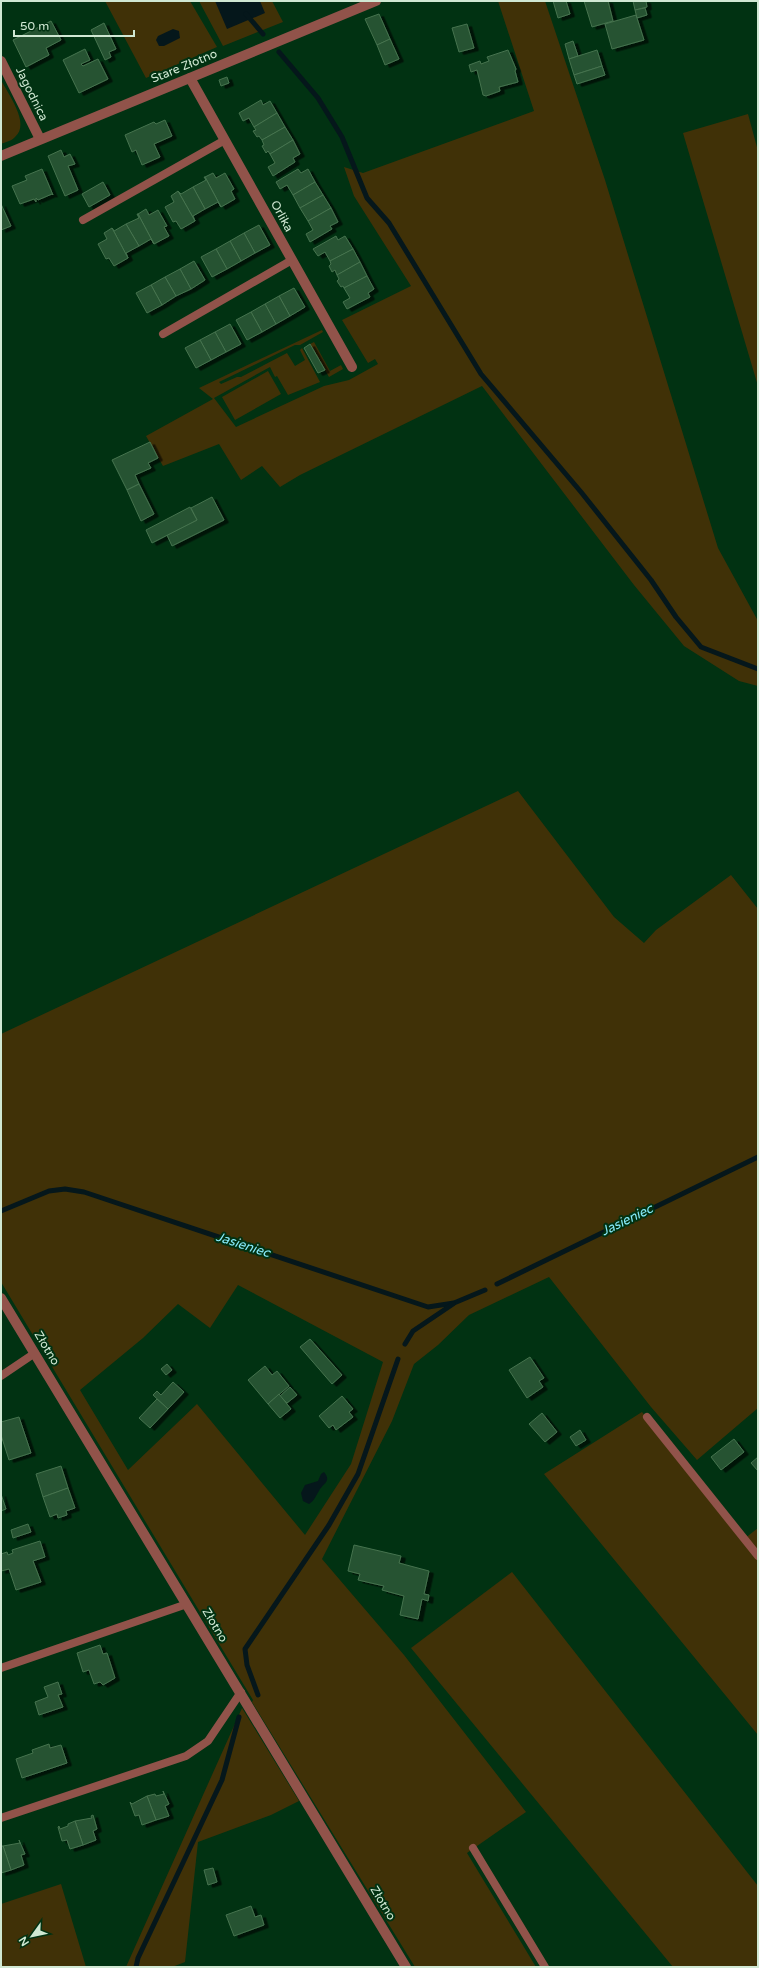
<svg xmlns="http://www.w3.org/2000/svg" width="759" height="1968" font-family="'Varela Round',sans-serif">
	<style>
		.green { fill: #403107; fill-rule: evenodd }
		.water { fill: #05171b }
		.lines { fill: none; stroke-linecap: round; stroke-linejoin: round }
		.stream { stroke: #05171b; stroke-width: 5 }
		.building { fill: #265330; stroke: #46734f; filter: url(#shadow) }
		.service { stroke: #91534a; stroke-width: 8 }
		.minor { stroke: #91534a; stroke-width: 10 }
		.tertiary { stroke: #91534a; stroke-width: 10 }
		.labels { text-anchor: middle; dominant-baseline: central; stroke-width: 4; stroke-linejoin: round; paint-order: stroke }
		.street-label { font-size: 12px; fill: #d0e8d3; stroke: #013212 }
		.water-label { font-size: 13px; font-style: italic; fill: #88ebfb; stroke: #013212 }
	</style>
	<defs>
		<filter id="shadow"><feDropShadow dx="4.5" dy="2.5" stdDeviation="0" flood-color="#0009"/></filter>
	</defs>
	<rect width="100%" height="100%" fill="#013212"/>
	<!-- green -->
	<g class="green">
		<path d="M105 1H190L217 47 146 78Z"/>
		<path d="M199 1H272L283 22 223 46Z"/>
		<path d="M498 1H545L605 180 718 548 758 621V686L739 681 684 646 634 585 482 386 300 475 280 487 262 466 241 480 219 444 163 466 146 436 213 399 199 388 322 330 323 332 300 345H295L219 382 221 384 237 377H241L287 353 295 366 305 360 300 350 302 348 320 382 288 395 277 376 275 377 270 367 214 398 236 427 324 386 349 380 378 364 375 359 368 363 342 320 411 286 354 196 344 167 363 173 534 111Z"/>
		<path d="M1 80C8 94 31 124 15 137 12 141 5 142 1 144Z"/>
		<path d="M748 114 758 151V386L683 133Z"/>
		<path d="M314 342 330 371 341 365 343 369 329 377 310 344Z"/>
		<path d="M268 371 281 394 235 420 222 397Z"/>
		<path d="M518 791 614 917 644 943 656 930 731 875 758 909V1408L697 1460 651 1407 549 1277 469 1315 438 1345 414 1364 392 1421 322 1559 404 1655 526 1812 467 1853 536 1967H415L252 1702 253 1700 1 1282V1034ZM238 1285 383 1362 351 1464 305 1535 197 1404 128 1470 80 1390 143 1338 178 1304 210 1328Z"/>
		<path d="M642 1412 744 1539 758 1528V1735L544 1474Z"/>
		<path d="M512 1572 758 1886V1967H673L411 1648Z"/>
		<path d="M242 1708 299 1801 271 1815 198 1842 185 1962 172 1967H126Z"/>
		<path d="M61 1884 86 1967H1V1904Z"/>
	</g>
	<!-- water -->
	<g class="water">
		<path d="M215 1H260L265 13 227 29Z"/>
		<path d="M173 29 179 31 180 38 164 46H159L156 40 158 36Z"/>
		<path d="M324 1472C332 1482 323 1483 319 1491 315 1497 315 1500 309 1504L303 1501 301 1493 305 1485 318 1481 321 1474Z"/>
	</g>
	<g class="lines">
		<!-- stream -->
		<g class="stream">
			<path d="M246 14 263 34"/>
			<path d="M279 52 318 98 342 137 367 198 389 223 481 374 581 492 651 580 676 617 701 647 758 669"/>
			<path d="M1 1211 49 1191 65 1189 84 1192 428 1307 454 1303 485 1290"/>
			<path d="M497 1284 758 1157"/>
			<path d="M405 1344 413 1331 453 1304"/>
			<path d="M258 1695 247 1665 245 1649 329 1525 358 1474 398 1359"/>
			<path d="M136 1967 138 1958 222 1780 239 1717"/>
		</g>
	</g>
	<!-- building -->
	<g class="building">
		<path d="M553 1H566L570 14 558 18Z"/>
		<path d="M584 1H608L613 21 592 27Z"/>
		<path d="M633 1H646L647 7 635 10Z"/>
		<path d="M645 8 647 15 637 18 635 10Z"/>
		<path d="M379 14 390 39 377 45 365 19Z"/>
		<path d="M636 15 644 40 612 49 605 24Z"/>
		<path d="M51 21 61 40 46 48 49 55 26 67 13 40Z"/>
		<path d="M104 23 116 49 109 52 111 57 105 60 91 30Z"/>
		<path d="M467 24 474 48 459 52 452 28Z"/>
		<path d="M390 39 399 59 385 65 377 45Z"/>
		<path d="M573 41 578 56 569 59 565 44Z"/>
		<path d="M85 49 90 60 81 64 83 66 98 59 108 79 79 93 63 60Z"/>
		<path d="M508 50 516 69 515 71 518 82 499 87 500 91 486 96 483 95 477 70 471 72 469 65 480 61 481 64 489 61 487 57Z"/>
		<path d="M597 50 602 66 574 75 569 59Z"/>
		<path d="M602 66 605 75 577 84 574 75Z"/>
		<path d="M227 77 229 83 221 86 219 80Z"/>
		<path d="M261 100 263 105 270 101 277 113 254 127 249 118 243 121 239 113Z"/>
		<path d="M277 113 285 127 262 140 259 136 257 137 253 131 256 130 254 127Z"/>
		<path d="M165 120 172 136 154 144 160 157 142 165 136 150 132 152 125 135 154 122 156 124Z"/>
		<path d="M285 127 293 140 270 154 268 151 266 153 262 146 264 145 262 140Z"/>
		<path d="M293 140 300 154 293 158 295 162 273 176 268 167 275 163 270 154Z"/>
		<path d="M61 150 64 157 70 154 75 164 68 166 78 190 65 196 48 156Z"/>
		<path d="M42 169 53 195 52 194 38 200 36 198V202L34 199 20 204 12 186 27 180 25 176Z"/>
		<path d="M298 169 301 173 308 169 315 182 293 195 287 185 280 189 276 182Z"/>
		<path d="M213 173 216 178 225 173 234 189 231 191 235 199 221 207 205 177Z"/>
		<path d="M204 177H205L221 207 218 202 205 209 193 187 206 180Z"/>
		<path d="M103 182 110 195 89 207 82 194Z"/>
		<path d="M315 182 323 195 300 208 293 195Z"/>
		<path d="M193 187 205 209 193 216 195 221 178 191 181 194Z"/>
		<path d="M178 191 195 221 181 229 176 221 173 222 165 207 174 202 171 196Z"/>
		<path d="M323 195 331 208 308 221 300 208Z"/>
		<path d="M1 204 11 226 1 230Z"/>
		<path d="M331 208 338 222 330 226 332 229 310 242 306 234 313 230 308 221Z"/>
		<path d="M146 209 149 215 158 210 167 226 164 227 169 236 154 244 138 214Z"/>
		<path d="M137 214H138L154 244 151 239 139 246 126 224 139 218Z"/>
		<path d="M126 224 139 246 126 253 128 258 112 228 114 231Z"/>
		<path d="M259 225 270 245 255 253 244 233Z"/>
		<path d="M112 228 128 258 114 266 109 258 106 259 98 244 107 239 104 233Z"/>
		<path d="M244 233 255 253 241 261 230 241Z"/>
		<path d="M336 236 338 240 345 236 353 249 330 261 325 252 318 256 313 249Z"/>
		<path d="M230 241 241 261 227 269 216 249Z"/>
		<path d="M216 249 227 269 212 277 201 257Z"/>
		<path d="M353 249 360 262 337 275 335 270 332 272 329 266 331 264 330 261Z"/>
		<path d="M194 261 205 280 191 289 180 269Z"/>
		<path d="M360 262 367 276 344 288 343 286 341 287 337 281 339 279 337 275Z"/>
		<path d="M180 269 191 289 176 296 165 277Z"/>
		<path d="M367 276 374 289 368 293 370 297 347 309 343 302 350 298 344 288Z"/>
		<path d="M165 277 176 296 162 305 151 285Z"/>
		<path d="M151 285 162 305 147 313 136 293Z"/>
		<path d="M294 288 305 307 290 316 279 296Z"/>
		<path d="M279 296 290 316 276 324 265 304Z"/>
		<path d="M265 304 276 324 262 332 251 312Z"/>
		<path d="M251 312 262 332 247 340 236 320Z"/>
		<path d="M230 324 241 344 226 352 215 332Z"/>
		<path d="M215 332 226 352 211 360 200 340Z"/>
		<path d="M200 340 211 360 196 368 185 348Z"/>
		<path d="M310 344 325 370 318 373 304 348Z"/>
		<path d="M150 442 158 458 148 463 151 468 135 475 139 484 127 490 112 460Z"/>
		<path d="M139 484 154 514 141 521 127 490Z"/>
		<path d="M212 497 224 520 172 546 167 535 197 520 191 508Z"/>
		<path d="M190 507 197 520 152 543 146 530Z"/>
		<path d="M310 1339 342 1375 332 1384 300 1347Z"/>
		<path d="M530 1357 544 1378 539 1381 543 1387 527 1398 509 1370Z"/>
		<path d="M167 1364 172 1370 166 1375 161 1369Z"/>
		<path d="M265 1366 272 1375 277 1371 289 1386 268 1404 248 1380Z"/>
		<path d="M173 1382 184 1392 168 1409 153 1395 157 1391 161 1395Z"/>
		<path d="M290 1387 297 1395 287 1403 280 1396Z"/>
		<path d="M279 1394 291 1409 280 1418 268 1404Z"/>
		<path d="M342 1396 353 1409 349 1412 353 1417 336 1430 333 1425 329 1428 319 1416Z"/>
		<path d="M157 1399 168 1409 150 1428 139 1418Z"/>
		<path d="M542 1413 557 1432 545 1442 529 1424Z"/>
		<path d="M19 1417 31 1453 9 1460 1 1435V1422Z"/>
		<path d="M580 1430 586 1440 576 1446 570 1437Z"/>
		<path d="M734 1439 744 1452 721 1470 711 1457Z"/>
		<path d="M758 1457V1471L751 1463Z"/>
		<path d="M61 1466 68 1488 43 1497 36 1474Z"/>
		<path d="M68 1488 75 1508 66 1511 67 1515 58 1518 57 1514 50 1517 43 1497Z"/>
		<path d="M1 1494 6 1509 1 1511Z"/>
		<path d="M28 1524 31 1532 13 1538 11 1530Z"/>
		<path d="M40 1541 45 1557 33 1561 41 1582 16 1590 9 1569 1 1571V1554L7 1552 8 1555 13 1553 12 1550Z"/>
		<path d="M354 1545 401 1556 399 1563 429 1571 424 1594 429 1595 428 1601 422 1599 418 1619 400 1615 404 1596 382 1590 384 1586 358 1580 360 1574 348 1571Z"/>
		<path d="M100 1645 103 1654 107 1653 115 1678 103 1685 100 1682 94 1684 89 1670 83 1672 77 1653Z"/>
		<path d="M58 1682 62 1694 58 1695 63 1707 39 1715 35 1702 48 1697 44 1687Z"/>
		<path d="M49 1744 50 1748 61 1745 67 1763 22 1778 16 1759 33 1753 32 1750Z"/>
		<path d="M163 1791 169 1804 165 1806 169 1816 156 1820 147 1796 155 1794 156 1796 164 1794Z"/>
		<path d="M147 1796 156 1820 142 1825 139 1815 135 1816 130 1802 132 1804Z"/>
		<path d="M93 1815 97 1829 93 1831 96 1840 83 1845 75 1821 92 1818 91 1816Z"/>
		<path d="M75 1821 83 1845 70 1849 67 1840 62 1841 58 1827 59 1826 60 1829 68 1826V1824Z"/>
		<path d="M19 1840 25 1854 21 1855 24 1865 11 1870 3 1846 20 1843Z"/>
		<path d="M1 1846H3L11 1870 1 1873Z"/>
		<path d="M213 1868 217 1882 208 1885 204 1870Z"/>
		<path d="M251 1906 255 1917 261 1915 264 1925 234 1936 226 1915Z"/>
	</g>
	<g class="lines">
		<!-- service -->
		<g class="service">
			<path d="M83 220 225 140"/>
			<path d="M163 334 292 260"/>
			<path d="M1 1376 35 1353"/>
			<path d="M647 1417 758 1556"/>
			<path d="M1 1668 187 1604"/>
			<path d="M1 1818 186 1756 208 1741 241 1692"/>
			<path d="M473 1848 545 1967"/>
		</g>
		<!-- minor -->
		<g class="minor">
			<path d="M1 61 40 139"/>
			<path d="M190 78 352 367"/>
			<path d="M1 156 376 1"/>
		</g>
		<!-- tertiary -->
		<path class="tertiary" d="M1 1298 406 1967"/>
	</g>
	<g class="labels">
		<!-- street labels -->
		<g class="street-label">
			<text transform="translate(184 66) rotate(-22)">Stare Złotno</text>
			<text transform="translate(32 94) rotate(64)">Jagodnica</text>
			<text transform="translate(282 216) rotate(61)">Orlika</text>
			<text transform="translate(47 1348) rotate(59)">Złotno</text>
			<text transform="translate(215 1625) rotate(59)">Złotno</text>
			<text transform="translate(383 1903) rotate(59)">Złotno</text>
		</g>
		<!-- water labels -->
		<g class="water-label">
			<text transform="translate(627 1220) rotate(-26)">Jasieniec</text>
			<text transform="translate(243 1245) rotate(18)">Jasieniec</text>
		</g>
	</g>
	<!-- border -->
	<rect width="759" height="1968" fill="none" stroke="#d0e8d3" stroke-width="4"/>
	<!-- north arrow -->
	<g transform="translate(32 1936) rotate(237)" stroke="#013212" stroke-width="3" paint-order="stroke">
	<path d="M0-3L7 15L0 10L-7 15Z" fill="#d0e8d3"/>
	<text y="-6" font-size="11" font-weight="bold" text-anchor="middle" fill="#d0e8d3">N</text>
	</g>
	<!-- scale -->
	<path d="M14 30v6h120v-6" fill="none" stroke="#d0e8d3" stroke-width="2"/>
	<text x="20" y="30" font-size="12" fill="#d0e8d3" stroke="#013212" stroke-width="3" paint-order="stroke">50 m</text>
</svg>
